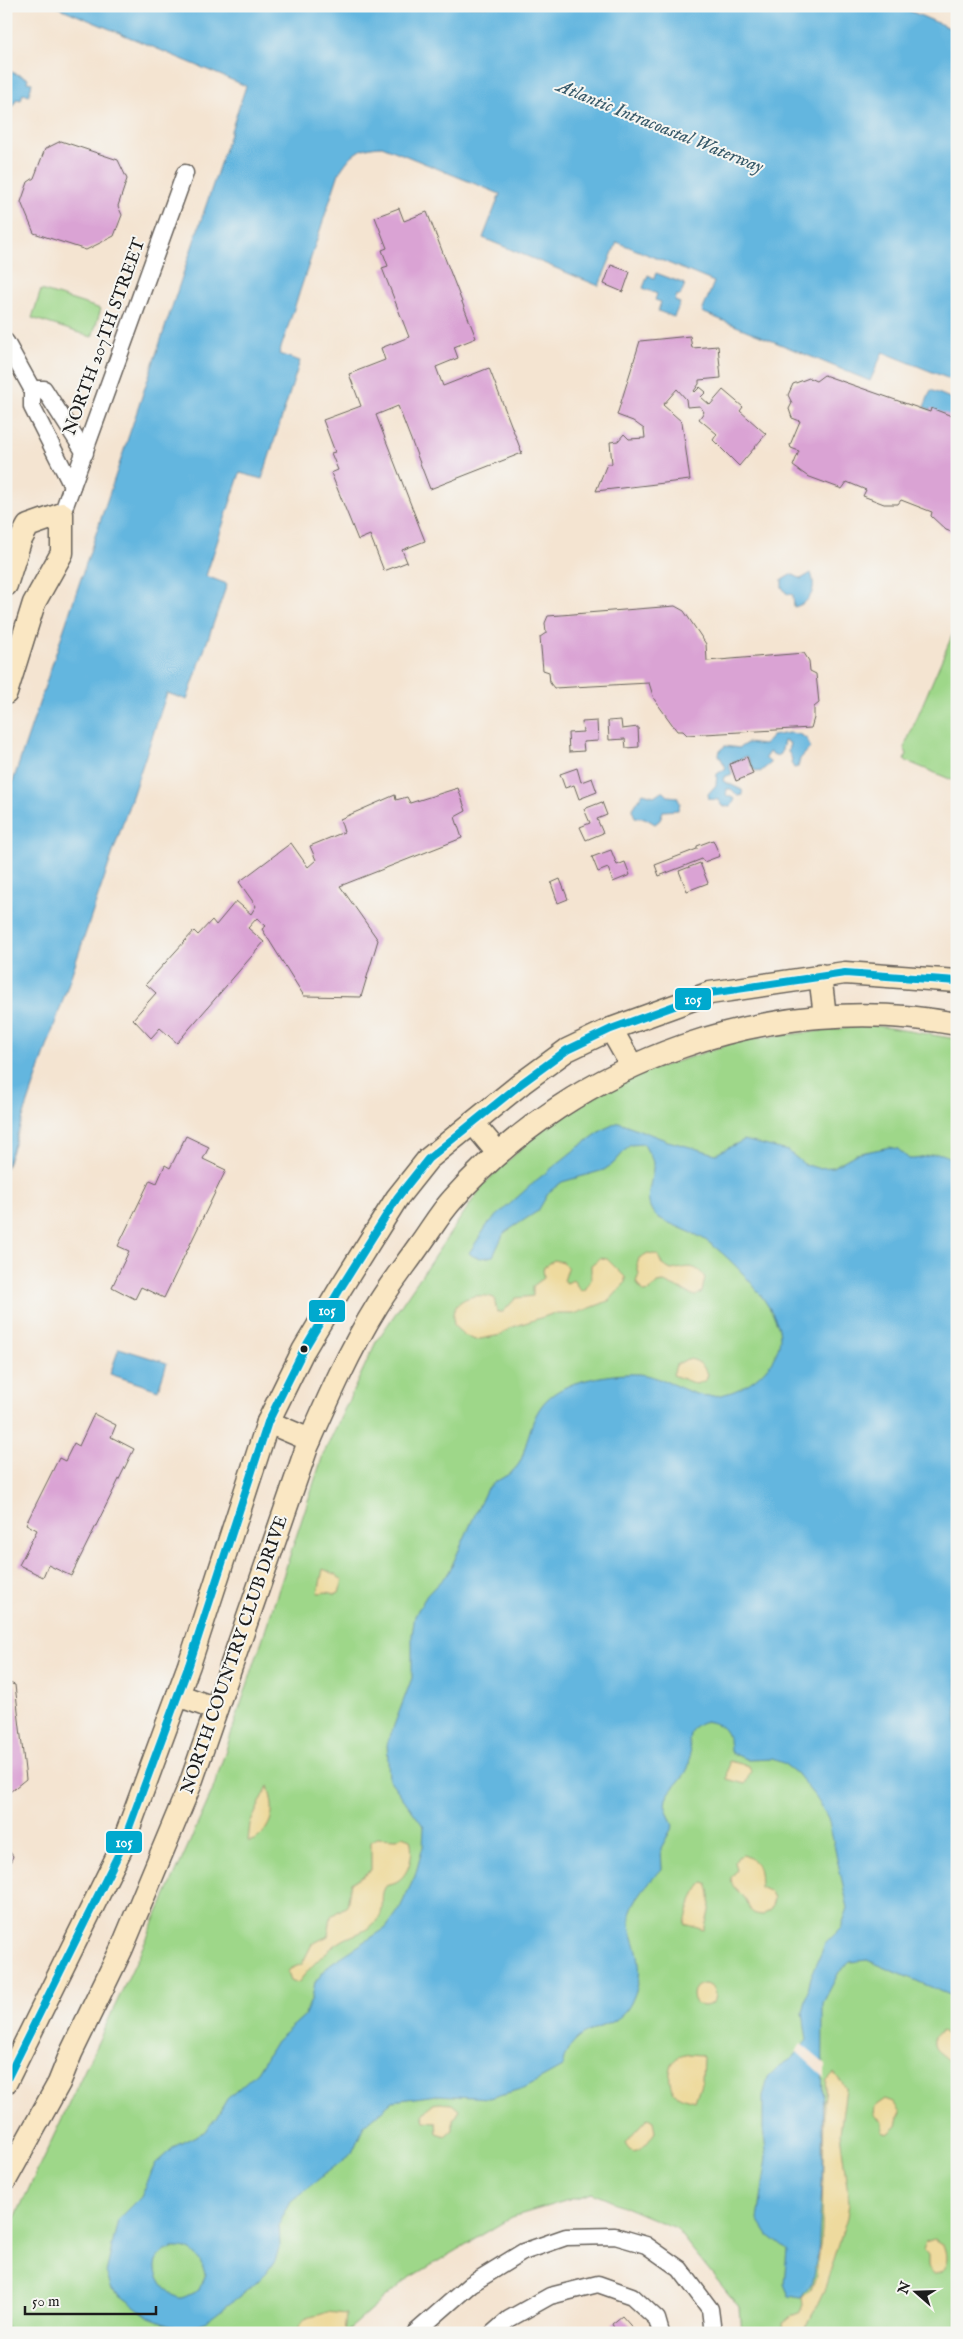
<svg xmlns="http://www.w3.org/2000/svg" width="963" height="2339" font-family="'IM FELL English',serif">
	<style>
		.green { fill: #9ed789; stroke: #5d7a52 }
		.sand { fill: #eeda9e; stroke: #857b5d }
		.water { fill: #63b6df; stroke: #40697e; fill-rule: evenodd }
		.pier { fill: #f4e4d1 }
		.building { fill: #daa3d4 }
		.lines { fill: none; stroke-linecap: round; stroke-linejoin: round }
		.street-casing { stroke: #68625b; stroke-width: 19 }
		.secondary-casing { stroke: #68625b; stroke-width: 25 }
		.street { stroke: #fff; stroke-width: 16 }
		.secondary { stroke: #fae7c3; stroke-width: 22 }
		.bus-1-casing { stroke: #f6f6f2; stroke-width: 11 }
		.bus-1 { stroke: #00a9ce; stroke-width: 8 }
		.bus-dot { fill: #1c1c1c; stroke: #f6f6f2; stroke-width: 2 }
		.labels { text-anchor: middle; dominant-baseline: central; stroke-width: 4; stroke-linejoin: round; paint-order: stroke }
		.street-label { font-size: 18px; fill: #1c1c1c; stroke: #f6f6f2 }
		.water-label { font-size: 19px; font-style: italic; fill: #385a6a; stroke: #f6f6f2 }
		.line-badge { stroke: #f6f6f2; stroke-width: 2 }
		.badge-label { font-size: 14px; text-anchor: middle; font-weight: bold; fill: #fff }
	</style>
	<rect width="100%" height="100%" fill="#f6f6f2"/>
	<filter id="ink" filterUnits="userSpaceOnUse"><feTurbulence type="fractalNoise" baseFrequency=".02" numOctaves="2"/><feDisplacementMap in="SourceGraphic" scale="10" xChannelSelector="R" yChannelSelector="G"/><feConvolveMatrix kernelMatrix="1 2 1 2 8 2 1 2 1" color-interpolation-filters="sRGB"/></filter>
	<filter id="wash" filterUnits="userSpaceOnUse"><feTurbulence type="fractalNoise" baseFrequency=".0096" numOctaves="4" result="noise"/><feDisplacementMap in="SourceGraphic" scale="20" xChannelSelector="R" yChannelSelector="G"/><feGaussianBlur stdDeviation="1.12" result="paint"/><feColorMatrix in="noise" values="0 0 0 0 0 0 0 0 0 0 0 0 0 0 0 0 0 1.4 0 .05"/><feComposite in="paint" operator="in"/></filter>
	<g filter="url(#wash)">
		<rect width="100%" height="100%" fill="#f4e4d1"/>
		<!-- green -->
		<g class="green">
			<path d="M41 290 101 309 92 337 32 318Z"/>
			<path d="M957 624V782L904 760 907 754 904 748Z"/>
			<path d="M872 1025 957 1039V2333H741L739 2307 675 2228 592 2193 512 2217 403 2282 345 2333H6V2237L146 1940 212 1792 323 1455 376 1342 483 1185 535 1135 619 1081 741 1040Z"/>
		</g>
		<!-- sand -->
		<g class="sand">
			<path d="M648 1253 658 1255 662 1265 671 1270C686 1268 695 1262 705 1278L702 1292 695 1296 664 1282 657 1283 650 1291 643 1292 636 1282 639 1274 637 1265 639 1258Z"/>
			<path d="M600 1258 607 1259 625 1277V1283L610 1300 601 1304 574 1314H552L510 1328 501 1335 475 1340 464 1335 454 1326C454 1321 452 1315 454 1310 460 1296 481 1293 494 1298L497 1312H503L516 1298 533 1296V1286L544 1278 543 1268 554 1260 562 1262 568 1268 564 1281 567 1283 573 1280 581 1291 585 1290 591 1280V1265Z"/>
			<path d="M687 1359C697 1359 703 1365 708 1374L706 1380 696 1384 673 1375 676 1365Z"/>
			<path d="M323 1569 335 1574 343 1581 339 1592 334 1594 327 1592 318 1593Z"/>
			<path d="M729 1761 749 1766 751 1771 745 1784 727 1779Z"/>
			<path d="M268 1786C270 1793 273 1805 272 1813 271 1824 260 1842 248 1841L250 1824Z"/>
			<path d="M402 1836 410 1839C415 1855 408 1883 388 1884 377 1894 387 1908 378 1919 368 1932 356 1933 343 1940 326 1950 310 1967 298 1983L291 1980 288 1972 290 1969 302 1964 312 1944 328 1936 331 1916 347 1906 351 1883 371 1870V1842L376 1838 397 1839Z"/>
			<path d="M743 1855C761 1861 759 1872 760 1887L771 1892 774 1898 771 1909 763 1915C746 1914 752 1907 744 1897 737 1889 732 1889 731 1878L737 1870 735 1862 738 1857Z"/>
			<path d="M703 1883 707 1884C714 1898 708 1916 704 1930L685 1924C688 1909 693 1895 703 1883Z"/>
			<circle cx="704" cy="1995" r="11"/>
			<path d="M942 2031 949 2037 957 2033V2075C951 2070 952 2066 949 2061 942 2052 930 2051 935 2036Z"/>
			<path d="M689 2054 701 2055 703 2057 702 2080 695 2101C689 2099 681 2098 676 2094 667 2088 668 2064 677 2058 680 2056 685 2055 689 2054Z"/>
			<path d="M834 2073 846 2088 840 2133 849 2202 847 2218 825 2288 806 2328 803 2333H784L783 2323 790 2317 799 2314 803 2305 802 2298 811 2289 816 2275 822 2231 824 2102 827 2080Z"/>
			<path d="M885 2099 893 2102 900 2112 897 2126 888 2134 882 2132V2121L874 2115 875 2106Z"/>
			<path d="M440 2103 452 2104 459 2110 453 2120V2130L446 2136 437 2133 436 2122 425 2121 423 2115 432 2104Z"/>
			<path d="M648 2118 653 2121 655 2132C648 2143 633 2163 625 2143Z"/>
			<path d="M935 2239 944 2245C949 2256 948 2268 936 2273H933L928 2267V2256L923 2250 926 2242Z"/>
			<path d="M327 2312 346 2314 344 2333H298C299 2314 315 2318 327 2312Z"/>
		</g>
		<!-- water -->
		<g class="water">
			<path d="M55 6H898L957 31V382L883 352 870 381 702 312 714 282 617 242 599 286 483 238 500 194 382 146C358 147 351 154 339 173L279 354 300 361 262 479 240 473 206 576 227 584 187 700 167 693 6 1168V802L246 86Z"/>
			<path d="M6 70 28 78 27 82 32 83 29 95 23 93 21 100 16 99 14 106 9 105 6 112Z"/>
			<path d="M656 273 685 284 680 296 677 295 675 301 680 303 674 317 658 311 661 302 655 300 657 294 643 288 648 275 654 278Z"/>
			<path d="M931 390 957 401V420L924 407Z"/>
			<path d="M811 573C817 589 811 603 794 607L793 595 786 593 782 587V580L792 574 801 579Z"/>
			<path d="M788 733C799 733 809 736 810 748L800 759 798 767 794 768 791 763 792 759 788 751 790 743 784 741 781 754 777 756 769 752 765 758 771 763 760 772 754 770 747 756 729 764 732 774 724 777 723 781 742 790 743 795 738 796 731 789H727L726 795 735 799 732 805 725 807 721 805 719 800 709 799 708 794 716 785 717 774 726 768 719 755 720 750 725 746 739 748 747 743 764 745 772 736Z"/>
			<path d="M660 792H664L668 796 677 797 680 803 678 810 663 811 660 820 655 824 645 818 635 817 632 810 643 793 654 796Z"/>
			<path d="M619 1122 668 1141 716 1154 744 1140 788 1151 804 1164 817 1168 833 1167 856 1154 890 1147 898 1149 909 1159C933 1160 939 1142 957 1167V1998L867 1960 850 1962 839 1972 823 2003 822 2184 818 2253 811 2284 801 2298 789 2296 784 2284 787 2250 768 2235 758 2219 767 2157 763 2129V2097L768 2078 780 2066 793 2058 807 2040 803 2013 811 1977 825 1944 841 1928 848 1908 828 1818 817 1799 796 1773 783 1763 772 1759 748 1760 730 1752C730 1742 728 1730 718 1725 712 1722 706 1720 700 1723 681 1732 694 1754 688 1768 683 1780 671 1787 666 1799L665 1805 673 1826 661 1848 662 1869C651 1881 639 1891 632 1908 625 1928 638 1943 639 1963 641 1978 637 1990 631 2003 614 2037 572 2018 562 2067L524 2088 490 2098 437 2095 393 2101 364 2126 352 2153 291 2201 279 2224 280 2247 275 2260 267 2272 254 2285 207 2321 183 2330 149 2317 112 2289 106 2273 118 2220 141 2197 155 2164 175 2146 204 2132 216 2118 227 2099 257 2072 276 2041 304 2016 312 1998 315 1982 330 1964 386 1928 399 1910 415 1876 423 1847 424 1827 389 1779 387 1744 412 1678V1635L415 1615 427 1595 449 1572 486 1490C497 1478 510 1477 518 1465 522 1460 524 1450 526 1444 535 1412 541 1396 575 1383 595 1377 619 1373 639 1374 658 1376 675 1386 693 1393 720 1403 753 1386 769 1365 779 1352 783 1337 777 1323 766 1295 727 1253 702 1238 692 1232 661 1221 655 1215 641 1199 654 1182 653 1164 653 1158 646 1150 644 1144L630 1145 614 1163 604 1170 562 1182 549 1192 538 1211 504 1233 493 1256C484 1258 476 1260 469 1253L488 1224 533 1183 577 1148 604 1129ZM173 2248C193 2247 198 2255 205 2273L199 2290C194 2292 186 2297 181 2298 169 2299 136 2260 173 2248Z"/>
			<path d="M119 1348 167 1363 158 1390 110 1374Z"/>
		</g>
		<!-- pier -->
		<path class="pier" d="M801 2044 825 2064V2078L796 2051Z"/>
		<g id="blocks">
			<!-- building -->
			<g class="building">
				<path d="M61 141 118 160 127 179 118 206 122 215 114 236 86 250 34 233 21 202 28 182 34 178 45 149Z"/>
				<path d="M399 208 404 221 427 212 476 338 454 347 458 358 436 367 443 386 489 368 522 453 430 489 398 406 376 415 425 541 402 550 407 562 384 571 370 535 358 540 331 473 338 470 331 453 335 452 323 420 361 406 349 374 385 360 381 348 409 337 382 268 388 266 382 250 387 248 375 217Z"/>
				<path d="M611 265 630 272 623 292 604 284Z"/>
				<path d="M690 336 692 348 718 346 721 378 699 380V384L694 391 695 392 700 387 706 392 701 397 710 405 723 390 743 407 740 411 766 434 739 466 713 440 717 434 699 419 704 412 700 406 687 407 686 399 677 389 663 405 682 422 690 480 596 491 607 464H612L610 442 618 441 624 434 629 439 645 438 644 429 633 421 617 415 640 341Z"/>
				<path d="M824 375 930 412 931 408 957 418V534L946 530 931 516 932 512 901 500 898 504H884L863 496 866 490 847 482 842 489 807 476 793 466 799 451 791 448 790 445 800 421 792 418 789 409 792 403 788 395 793 384 809 378 816 381Z"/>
				<path d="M675 606 684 611 706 644 707 661 804 653 809 661 810 671 816 674 819 703 814 707V718L811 728 687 735 683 731H677L654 699 649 683 554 688 550 683 549 672 543 670 540 637 546 633 545 623 548 616Z"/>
				<path d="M621 720 622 729 638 727 639 747 626 748 625 739 609 740 608 721Z"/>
				<path d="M597 721 598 741 583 742 584 751 569 752 568 733 583 732 582 722Z"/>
				<path d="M747 757 753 774 736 781 730 764Z"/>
				<path d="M577 768 581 782 592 778 597 792 579 799 574 785 565 788 560 774Z"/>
				<path d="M458 788 466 811 455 817 462 838 340 886 378 940 361 997 304 996 262 929 266 926 257 918 248 928 264 942 177 1043 160 1028 151 1038 133 1019 156 993 146 984 194 931 198 935 212 920 216 925 236 901 251 914 256 906 239 882 291 843 308 867 316 860 310 846 344 832 340 819 395 795 396 800 407 797 410 803Z"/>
				<path d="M602 802 607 815 597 819 603 833 586 840 580 827 590 823 584 809Z"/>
				<path d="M713 840 720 856 704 862 702 859 659 876 655 865 697 849V846Z"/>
				<path d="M611 850 617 865 625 862 630 875 613 882 608 868 598 872 592 857Z"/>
				<path d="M700 863 708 883 687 891 679 871Z"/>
				<path d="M560 879 568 899 558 903 551 883Z"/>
				<path d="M186 1136 209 1147 203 1159 226 1170 164 1298 141 1287 135 1299 112 1287 129 1251 118 1246 150 1180 157 1183 165 1165 170 1168Z"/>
				<path d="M94 1414 116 1425 111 1437 134 1449 71 1576 48 1565 43 1577 19 1565 37 1530 26 1524 59 1458 65 1461 74 1443 79 1446Z"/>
				<path d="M6 1682 15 1685 26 1779 6 1795Z"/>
				<path d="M6 1847 13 1856 6 1872Z"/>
				<path d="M622 2316 637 2333H610L614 2328 612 2324Z"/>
			</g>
		</g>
	</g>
	<g filter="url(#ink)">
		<use href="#blocks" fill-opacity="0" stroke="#68625b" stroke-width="1"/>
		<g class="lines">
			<defs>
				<g id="street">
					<path d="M6 342 32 389V407L72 486"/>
					<path d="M32 389H44L85 453"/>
					<path d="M62 514 185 173"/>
					<path d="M415 2333 471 2284 523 2252 566 2237 615 2236 646 2245 680 2269 710 2309 713 2333"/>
					<path d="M493 2333 509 2319 550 2296 598 2284 632 2296 657 2319 661 2333"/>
				</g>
				<g id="secondary">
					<path d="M6 585 20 541 28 526 62 514V553L34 603 6 693"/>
					<path d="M820 975 825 1016"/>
					<path d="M611 1029 632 1066"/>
					<path d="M473 1123 498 1153"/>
					<path d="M268 1422 310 1440"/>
					<path d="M178 1695 216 1709"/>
					<path d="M6 2082 121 1849 189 1665 268 1422 303 1351 340 1289 397 1198 428 1159 522 1083 567 1050 611 1029 710 993 845 973 957 981"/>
					<path d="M6 2179 59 2083 71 2053 122 1948 190 1785 307 1447C328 1399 349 1351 377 1306 389 1286 404 1267 418 1247 430 1231 440 1213 453 1199 575 1060 775 989 957 1024"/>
				</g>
			</defs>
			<!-- street casing -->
			<use href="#street" class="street-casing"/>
			<!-- secondary casing -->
			<use href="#secondary" class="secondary-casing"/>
			<!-- street -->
			<use href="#street" class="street"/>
			<!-- secondary -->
			<use href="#secondary" class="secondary"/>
			<defs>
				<path id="bus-1" d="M6 2081 121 1849 189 1665 268 1422 303 1351 340 1289 397 1198 428 1159 522 1083 567 1050 611 1029 710 993 845 973 957 981"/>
			</defs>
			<!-- bus-1 casing -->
			<use href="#bus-1" class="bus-1-casing"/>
			<!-- bus-1 -->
			<use href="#bus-1" class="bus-1"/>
		</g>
	</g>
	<!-- markers -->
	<circle class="bus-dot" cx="304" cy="1349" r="4.5"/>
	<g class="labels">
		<!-- street labels -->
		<g class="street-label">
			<text transform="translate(105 337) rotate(-70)">NORTH 207TH STREET</text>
			<text transform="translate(235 1655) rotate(-71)">NORTH COUNTRY CLUB DRIVE</text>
		</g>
		<!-- water labels -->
		<g class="water-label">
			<text transform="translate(660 127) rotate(22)">Atlantic Intracoastal Waterway</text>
		</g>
	</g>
	<g class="line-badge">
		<rect x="674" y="987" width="38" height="24" rx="5" fill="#00a9ce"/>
		<rect x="308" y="1299" width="38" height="24" rx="5" fill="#00a9ce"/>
		<rect x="105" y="1830" width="38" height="24" rx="5" fill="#00a9ce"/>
	</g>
	<g class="badge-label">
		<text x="693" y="1004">105</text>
		<text x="327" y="1315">105</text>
		<text x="124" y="1847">105</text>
	</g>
	<!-- margin -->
	<rect width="963" height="2339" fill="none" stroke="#f6f6f2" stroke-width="25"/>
	<!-- north arrow -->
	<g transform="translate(916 2292) rotate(290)" stroke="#f6f6f2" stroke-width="4" paint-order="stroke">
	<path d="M0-4L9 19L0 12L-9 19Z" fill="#1c1c1c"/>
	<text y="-8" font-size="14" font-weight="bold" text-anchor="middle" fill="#1c1c1c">N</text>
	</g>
	<!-- scale -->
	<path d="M25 2306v8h131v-8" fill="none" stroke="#1c1c1c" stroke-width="2.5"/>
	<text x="32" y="2306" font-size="15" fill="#1c1c1c" stroke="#f6f6f2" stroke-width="4" paint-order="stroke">50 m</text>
</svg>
